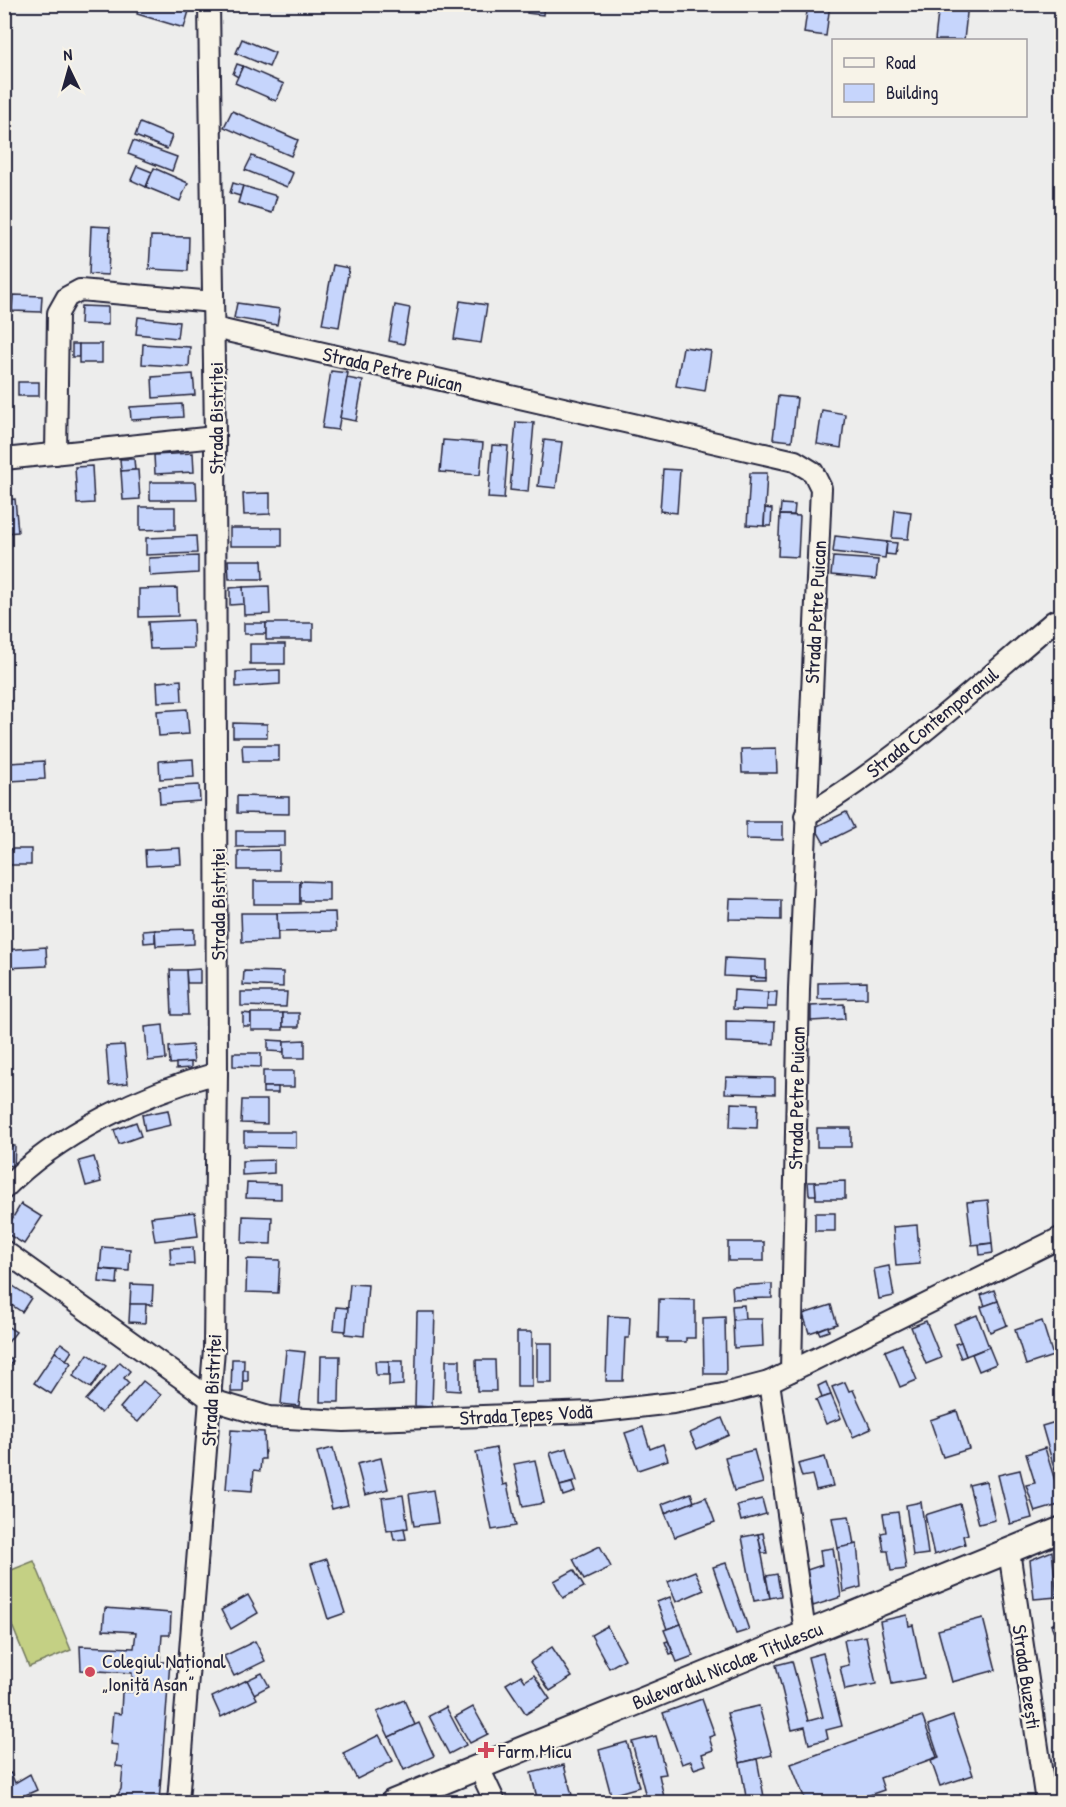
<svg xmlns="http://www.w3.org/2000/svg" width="1066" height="1807" font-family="'Patrick Hand',sans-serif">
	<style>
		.green { fill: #c4d084; stroke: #737960; stroke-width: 1.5 }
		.building { fill: #c6d5fc; stroke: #22223b; stroke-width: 1.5 }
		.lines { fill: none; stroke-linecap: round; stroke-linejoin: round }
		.minor-casing { stroke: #22223b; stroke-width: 24 }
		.tertiary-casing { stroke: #22223b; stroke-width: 28 }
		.minor { stroke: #f7f3e8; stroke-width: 20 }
		.tertiary { stroke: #f7f3e8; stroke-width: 24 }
		.poi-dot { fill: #d1495b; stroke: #f7f3e8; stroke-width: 2 }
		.labels { text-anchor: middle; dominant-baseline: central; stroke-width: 4.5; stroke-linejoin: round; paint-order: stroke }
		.street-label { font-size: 20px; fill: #22223b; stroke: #f7f3e8 }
		.poi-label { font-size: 20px; fill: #22223b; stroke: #f7f3e8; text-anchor: start }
	</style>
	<rect width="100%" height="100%" fill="#ededec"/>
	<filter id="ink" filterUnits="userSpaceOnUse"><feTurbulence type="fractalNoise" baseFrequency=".0167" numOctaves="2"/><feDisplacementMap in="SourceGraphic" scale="12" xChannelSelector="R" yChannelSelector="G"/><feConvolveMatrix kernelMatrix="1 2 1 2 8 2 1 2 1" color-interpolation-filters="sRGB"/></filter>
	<g filter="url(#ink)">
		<!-- green -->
		<path class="green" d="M34 1561 71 1650 29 1667 5 1608 4 1573Z"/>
		<!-- building -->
		<g class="building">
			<path d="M139 4H166L189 11 184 28 137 14Z"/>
			<path d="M528 4H544L543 15 527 13Z"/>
			<path d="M808 4H830L826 36 804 33Z"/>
			<path d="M939 4H968L964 40H935Z"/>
			<path d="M242 39 275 53 269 67 236 53Z"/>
			<path d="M237 64 243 66 238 77 233 74Z"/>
			<path d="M243 66 284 84 276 101 235 83Z"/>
			<path d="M232 111 298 140 291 156 224 127Z"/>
			<path d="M140 123 172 136 167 149 135 136Z"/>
			<path d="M133 141 177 157 172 171 128 154Z"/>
			<path d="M252 156 293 173 287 187 245 170Z"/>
			<path d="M137 166 152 172 146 187 131 180Z"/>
			<path d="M154 168 188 183 180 201 146 187Z"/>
			<path d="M233 183 243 186 240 196 230 193Z"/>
			<path d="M243 186 277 196 272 213 238 203Z"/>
			<path d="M91 226 110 227 108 275 89 274Z"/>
			<path d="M151 236 189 237 188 271 149 269Z"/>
			<path d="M333 265 349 268 339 327 322 324Z"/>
			<path d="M13 295 42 296 41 312 12 311Z"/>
			<path d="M460 301 487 305 481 343 454 339Z"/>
			<path d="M237 303 280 309 277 325 234 318Z"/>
			<path d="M395 305 410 308 404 344 389 341Z"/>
			<path d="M81 306 108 307V325L80 324Z"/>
			<path d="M138 317 179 322 177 338 136 334Z"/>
			<rect x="72" y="344" width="7" height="13"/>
			<rect x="79" y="344" width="23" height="19"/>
			<path d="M143 344 190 347 189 367 142 364Z"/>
			<path d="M683 347 711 351 705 391 676 386Z"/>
			<path d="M331 371 348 373 338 430 322 428Z"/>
			<path d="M193 374 195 395 153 398 152 377Z"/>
			<path d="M347 378 363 381 356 421 340 418Z"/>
			<rect x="18" y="382" width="21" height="14"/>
			<path d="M778 396 797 398 792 441 773 439Z"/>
			<path d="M182 404 183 417 131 420 130 407Z"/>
			<path d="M822 410 845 414 841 448 817 444Z"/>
			<path d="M516 422 534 423 528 492 510 490Z"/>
			<path d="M443 440 483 443 480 475 440 472Z"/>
			<path d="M544 440 562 442 556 488 538 486Z"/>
			<path d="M492 445 508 446 504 499 488 498Z"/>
			<path d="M193 453 194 472 155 474 154 455Z"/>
			<path d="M120 459H134L135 470 121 471Z"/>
			<path d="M92 466 94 503 77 504 75 467Z"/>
			<path d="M663 469 680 470 677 513 660 511Z"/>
			<path d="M135 470H138L140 499 123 500 121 471Z"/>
			<path d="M750 473H767L764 526 747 525Z"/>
			<path d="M150 482H196L197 500H150Z"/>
			<path d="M270 493V514L244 515 243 494Z"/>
			<path d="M15 499 18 532 6 533 4 500Z"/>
			<path d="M781 504 795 505 794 515H780Z"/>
			<path d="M140 507H175V529L140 530Z"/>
			<path d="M765 508 772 509 771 526H764Z"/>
			<path d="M895 510 911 512 908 539 892 538Z"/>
			<path d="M780 515 800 516 798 557 778 556Z"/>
			<rect x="230" y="528" width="52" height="18"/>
			<path d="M196 536 197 553 146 555V538Z"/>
			<path d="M835 536 887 542 885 558 833 552Z"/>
			<path d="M887 542 897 543 895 555 886 554Z"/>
			<path d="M198 556V573L150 576 149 558Z"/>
			<path d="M833 557 878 560 876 579 831 575Z"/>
			<path d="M228 560H262L263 579H229Z"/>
			<path d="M269 586 270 614 244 615 243 587Z"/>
			<path d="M243 587 244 604 230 605V588Z"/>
			<path d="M177 588 178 616 139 617V589Z"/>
			<path d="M193 620 194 648 150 649 148 622Z"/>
			<rect x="244" y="623" width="22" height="11"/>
			<rect x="266" y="623" width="47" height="17"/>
			<rect x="250" y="644" width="35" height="20"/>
			<path d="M280 670V684L236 687V672Z"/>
			<path d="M181 680 182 701 158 702 157 682Z"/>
			<path d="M187 709 189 734 159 736 157 711Z"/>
			<path d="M233 723 267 724V737H233Z"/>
			<path d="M242 745H279V761H243Z"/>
			<path d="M776 748 777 773H742L741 749Z"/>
			<path d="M193 759 194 777 160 779 159 761Z"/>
			<path d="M44 761 45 779 10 781 9 763Z"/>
			<path d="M4 768H8L9 787H4Z"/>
			<path d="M199 785 200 801 160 804 159 787Z"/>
			<path d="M237 796 289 797V814L237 813Z"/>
			<path d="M846 812 854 828 824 843 815 827Z"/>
			<path d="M746 822H783V840L746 839Z"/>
			<path d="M236 831H285V846L236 847Z"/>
			<path d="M180 848 181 864 146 866 145 850Z"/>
			<rect x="4" y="849" width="27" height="16"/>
			<path d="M279 850V870H238V851Z"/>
			<rect x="254" y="881" width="46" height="23"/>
			<path d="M300 881 329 882V901H300Z"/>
			<path d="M730 899 781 900V920L729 919Z"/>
			<path d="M335 912 336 931 278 932 277 913Z"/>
			<path d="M241 913H277L278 941 242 942Z"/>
			<path d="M194 929V944L156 946 155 930Z"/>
			<path d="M155 930V942L144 943 143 931Z"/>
			<path d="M46 947 47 966 5 968 4 950Z"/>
			<path d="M725 958 766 960V978L724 976Z"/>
			<path d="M200 969V983H187L186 970Z"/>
			<path d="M170 970H186L188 1015H172Z"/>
			<path d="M244 971 283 972V987L243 985Z"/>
			<path d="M750 977 766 978V981H750Z"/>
			<path d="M867 982V998L818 999V983Z"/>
			<path d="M734 990 768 992 767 1010 733 1009Z"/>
			<path d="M241 992H287L286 1007 241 1006Z"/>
			<path d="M768 992H777L776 1007H767Z"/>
			<path d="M844 1004 845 1019 811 1021V1006Z"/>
			<path d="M243 1013 251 1014V1026H243Z"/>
			<rect x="251" y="1013" width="32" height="17"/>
			<rect x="283" y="1013" width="16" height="14"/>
			<path d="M726 1021 775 1022 774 1044 726 1042Z"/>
			<path d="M163 1025 166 1059 148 1061 145 1027Z"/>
			<path d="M268 1040 284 1041V1052L268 1051Z"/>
			<path d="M305 1040V1058H284V1041Z"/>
			<path d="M124 1045 128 1083 109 1085 106 1046Z"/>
			<path d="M192 1045 194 1062 170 1064 169 1047Z"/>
			<path d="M233 1053H261V1067L233 1066Z"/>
			<path d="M191 1062V1068L176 1069V1063Z"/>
			<rect x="263" y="1071" width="31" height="16"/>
			<path d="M726 1077 775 1078V1094L725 1093Z"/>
			<rect x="263" y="1087" width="15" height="6"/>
			<path d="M242 1100H267V1124L241 1123Z"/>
			<path d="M731 1103 758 1104 757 1128 730 1127Z"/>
			<path d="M168 1110 171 1125 145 1131 142 1115Z"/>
			<path d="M136 1122 141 1136 119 1144 114 1130Z"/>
			<path d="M4 1126 10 1127 9 1146H4Z"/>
			<rect x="817" y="1128" width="34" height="19"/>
			<path d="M244 1132H296V1147L244 1146Z"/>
			<path d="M4 1146H15L14 1166 4 1165Z"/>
			<path d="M1062 1148V1187H1060L1056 1149Z"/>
			<path d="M94 1157 101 1182 86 1186 79 1161Z"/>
			<path d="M274 1160V1173L242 1175V1161Z"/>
			<path d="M845 1181V1199H816L815 1182Z"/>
			<path d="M808 1182H815L816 1195H809Z"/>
			<path d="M247 1183 281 1184V1199L246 1198Z"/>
			<path d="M988 1200 992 1243 972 1245 967 1202Z"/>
			<path d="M21 1204 42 1217 24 1244 4 1232Z"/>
			<path d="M195 1212 198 1236 155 1241 151 1217Z"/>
			<rect x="815" y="1213" width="20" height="18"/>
			<path d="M243 1216 272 1217 271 1244 242 1243Z"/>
			<path d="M917 1225 920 1264 896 1266 893 1227Z"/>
			<rect x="728" y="1242" width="36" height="19"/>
			<path d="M992 1243 993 1253 980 1255 979 1245Z"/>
			<path d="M102 1247 130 1249 129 1271 100 1269Z"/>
			<path d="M193 1247 194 1264 171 1265 170 1248Z"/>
			<path d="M247 1259 280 1260 278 1293 246 1292Z"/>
			<path d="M889 1266 894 1296 879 1299 874 1269Z"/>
			<path d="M100 1269 118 1271 117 1284 99 1282Z"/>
			<path d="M4 1280 31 1298 22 1312 4 1300Z"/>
			<path d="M131 1284 153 1285 152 1305 130 1304Z"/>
			<path d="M350 1284 368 1285 364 1336 345 1334Z"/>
			<path d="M772 1284V1298L733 1299 732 1286Z"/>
			<path d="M994 1290 998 1301 985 1306 981 1295Z"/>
			<path d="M659 1299 695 1300V1338H686V1342H666L667 1338H658Z"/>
			<path d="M998 1301 1007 1325 990 1332 981 1307Z"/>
			<path d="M130 1304H146L145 1323 129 1322Z"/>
			<path d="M744 1305 745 1319 733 1320 732 1306Z"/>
			<path d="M831 1305 837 1324 809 1333 803 1314Z"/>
			<path d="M336 1307 348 1308 346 1331 334 1330Z"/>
			<path d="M417 1312H435L432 1407 415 1406Z"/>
			<path d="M977 1315 989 1347 966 1356 954 1324Z"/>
			<path d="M608 1316 630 1317 629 1338H625L623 1381H606Z"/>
			<path d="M725 1317 726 1374H704L703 1318Z"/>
			<path d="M745 1319H762L763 1346 734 1348 733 1320Z"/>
			<path d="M926 1321 941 1358 926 1364 911 1327Z"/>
			<path d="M1042 1321 1053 1356 1026 1365 1015 1330Z"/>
			<path d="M4 1324 16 1332 6 1345 4 1344Z"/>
			<path d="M828 1326 829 1331 820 1334 818 1330Z"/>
			<rect x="517" y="1332" width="15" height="55"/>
			<path d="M961 1342 966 1356 961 1358 955 1344Z"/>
			<path d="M61 1343 72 1351 66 1360 55 1352Z"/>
			<rect x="537" y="1343" width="15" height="40"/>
			<path d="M902 1344 917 1380 900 1387 885 1351Z"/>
			<path d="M989 1347 996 1364 979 1371 972 1354Z"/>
			<path d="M286 1350 305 1352 299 1406 281 1404Z"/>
			<path d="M55 1352 71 1363 51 1394 34 1383Z"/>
			<path d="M88 1354 106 1366 91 1388 73 1376Z"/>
			<path d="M4 1355 13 1361 4 1372Z"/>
			<path d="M321 1356H340L339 1402H320Z"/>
			<path d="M232 1359H244L243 1392H231Z"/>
			<path d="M446 1360H460V1391L446 1390Z"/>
			<path d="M476 1360H495L496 1391H477Z"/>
			<path d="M375 1361H389V1375H376Z"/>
			<path d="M389 1361H403V1385L389 1386Z"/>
			<path d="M120 1362 130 1371 124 1378 129 1383 101 1413 86 1400Z"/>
			<rect x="243" y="1370" width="5" height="11"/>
			<path d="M143 1381 161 1395 138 1422 120 1408Z"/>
			<path d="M826 1382 831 1395 822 1398 818 1386Z"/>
			<path d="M845 1382 849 1391 853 1390 871 1429 853 1437 832 1387Z"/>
			<path d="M831 1395 841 1418 826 1424 816 1400Z"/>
			<path d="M957 1411 969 1449 943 1457 930 1420Z"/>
			<path d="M722 1418 729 1435 697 1449 690 1433Z"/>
			<path d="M1059 1421 1062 1431 1059 1485 1042 1426Z"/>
			<path d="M643 1427 650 1449 663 1444 668 1460 638 1470 625 1433Z"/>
			<path d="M231 1430 264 1432 265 1459H261L260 1471 254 1470 252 1491 226 1489Z"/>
			<path d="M333 1448 348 1505 332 1509 317 1452Z"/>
			<path d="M496 1448 503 1485 507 1484 516 1526 492 1530 476 1452Z"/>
			<path d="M567 1448 577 1481 560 1486 550 1453Z"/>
			<path d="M1045 1448 1062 1504 1035 1512 1026 1485 1035 1483 1026 1454Z"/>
			<path d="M754 1450 763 1483 734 1491 725 1457Z"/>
			<path d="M825 1457 833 1486 816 1490 812 1475 802 1477 798 1464Z"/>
			<path d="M381 1458 388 1489 365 1495 357 1464Z"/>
			<path d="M535 1460 544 1503 523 1507 514 1464Z"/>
			<path d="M1020 1470 1032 1518 1010 1524 998 1475Z"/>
			<path d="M986 1481 995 1520 979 1524 969 1485Z"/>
			<path d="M572 1483 575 1492 563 1496 560 1486Z"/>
			<path d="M433 1490 438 1523 414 1526 409 1494Z"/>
			<path d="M691 1493 694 1502 665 1513 662 1504Z"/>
			<path d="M403 1495 408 1528 387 1531 382 1498Z"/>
			<path d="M706 1497 715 1522 675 1537 665 1513Z"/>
			<path d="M762 1499 766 1514 741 1521 737 1505Z"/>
			<path d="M921 1502 928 1554 913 1556 906 1505Z"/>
			<path d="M960 1504 968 1534 963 1536 965 1544 934 1555 925 1515Z"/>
			<path d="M898 1512 906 1569 891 1571 888 1551H884L881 1533 886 1532 883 1514Z"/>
			<path d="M849 1516 854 1545 838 1548 832 1518Z"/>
			<path d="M404 1528 406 1539 394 1540 392 1530Z"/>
			<path d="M763 1533 767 1553H762L758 1534Z"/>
			<path d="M758 1534 770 1598 754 1601 742 1537Z"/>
			<path d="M857 1544 861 1587 843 1592 838 1548Z"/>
			<path d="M600 1546 611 1567 584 1580 573 1559Z"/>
			<path d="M833 1548 841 1597 813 1606 807 1570 822 1565 820 1550Z"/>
			<path d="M1052 1551 1057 1597 1034 1599 1030 1560Z"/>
			<path d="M327 1559 345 1613 328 1619 311 1564Z"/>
			<path d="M726 1563 749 1630 736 1634 713 1567Z"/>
			<path d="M574 1570 584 1587 563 1598 554 1581Z"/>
			<path d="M695 1571 704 1590 676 1602 668 1582Z"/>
			<path d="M777 1574 781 1596 770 1598 766 1576Z"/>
			<path d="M248 1595 258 1613 231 1629 221 1610Z"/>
			<path d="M670 1597 681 1624 667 1629 657 1602Z"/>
			<path d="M105 1608 171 1613 170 1635H162L160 1662H170L159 1802H105L116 1798 121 1789 123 1767 116 1766 118 1745 110 1744 113 1713 121 1714 122 1692H132V1673L81 1670 80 1646 134 1648 136 1632 103 1630Z"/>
			<path d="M907 1615 909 1626 913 1625 924 1678 892 1684 880 1621Z"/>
			<path d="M983 1618 996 1670 952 1682 938 1630Z"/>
			<path d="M1062 1620V1650L1051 1625Z"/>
			<path d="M681 1624 693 1656 677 1662 664 1630Z"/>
			<path d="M607 1626 625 1659 609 1668 591 1635Z"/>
			<path d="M866 1636 876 1684 845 1690 840 1667 849 1665 844 1640Z"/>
			<path d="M255 1641 265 1661 234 1676 224 1656Z"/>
			<path d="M668 1641 673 1653 670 1654 665 1642Z"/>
			<path d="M552 1647 572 1677 550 1691 530 1662Z"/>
			<path d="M823 1653 842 1726 826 1730 828 1739 809 1744 805 1727 792 1730 776 1665 792 1661 808 1721 823 1717 808 1657Z"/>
			<path d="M262 1673 269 1686 254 1694 247 1680Z"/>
			<path d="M521 1675 525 1681 534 1675 550 1699 526 1714 506 1684Z"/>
			<path d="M247 1680 257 1699 221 1717 212 1697Z"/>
			<path d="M702 1699 715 1735 709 1737 713 1750 702 1754 706 1765 694 1769 691 1761 682 1764 663 1713Z"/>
			<path d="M404 1700 415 1725 389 1737 377 1712Z"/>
			<path d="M759 1706 772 1755 740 1763 727 1713Z"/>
			<path d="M446 1707 466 1745 449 1754 429 1716Z"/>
			<path d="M473 1707 488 1734 470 1743 455 1717Z"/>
			<path d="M922 1716 937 1757 880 1778 884 1790 849 1802H806L791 1764Z"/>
			<path d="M953 1716 973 1775 940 1786 931 1761 939 1758 928 1725Z"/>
			<path d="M419 1723 434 1756 404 1770 389 1737Z"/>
			<path d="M379 1735 393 1761 357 1779 343 1753Z"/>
			<path d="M656 1736 666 1774 659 1775 664 1797 647 1801 632 1742Z"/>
			<path d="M627 1742 639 1787 611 1795 599 1750Z"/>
			<path d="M757 1759 765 1802H747L740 1763Z"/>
			<path d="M564 1765 572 1795 561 1798 562 1802H538L531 1773Z"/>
			<path d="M1062 1765V1791L1059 1766Z"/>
			<path d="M11 1773 15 1783 30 1774 37 1790 21 1797 23 1802H4V1776Z"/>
		</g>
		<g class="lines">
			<defs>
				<g id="minor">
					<path d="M214 328 795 461 813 472 821 488 799 989 791 1371"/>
					<path d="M56 454 58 313 67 297 80 290 213 302"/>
					<path d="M4 459 215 437"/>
					<path d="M805 816C896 762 974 689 1054 621"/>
					<path d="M4 1189C57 1134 144 1093 217 1073"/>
					<path d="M4 1251 212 1400 269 1417 344 1421 592 1412 673 1403 723 1394 769 1382 1062 1237"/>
					<path d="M769 1382 805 1632"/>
					<path d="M1009 1551 1046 1802"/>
					<path d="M479 1768 495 1802"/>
					<path d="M178 1802 214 1349 217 1073 215 437 209 4"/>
				</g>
				<path id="tertiary" d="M393 1802 1062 1529"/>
			</defs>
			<!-- minor casing -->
			<use href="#minor" class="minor-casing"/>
			<!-- tertiary casing -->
			<use href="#tertiary" class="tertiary-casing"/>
			<!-- minor -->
			<use href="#minor" class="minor"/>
			<!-- tertiary -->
			<use href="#tertiary" class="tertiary"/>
		</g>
	</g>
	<!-- markers -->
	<g class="poi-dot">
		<circle cx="90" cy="1672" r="6"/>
		<path d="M483 1741h6v6h6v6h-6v6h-6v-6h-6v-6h6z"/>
	</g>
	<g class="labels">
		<!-- street labels -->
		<g class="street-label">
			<text transform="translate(393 369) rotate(13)">Strada Petre Puican</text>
			<text transform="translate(215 418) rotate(-90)">Strada Bistriței</text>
			<text transform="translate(815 612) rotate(-87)">Strada Petre Puican</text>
			<text transform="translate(932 722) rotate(-39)">Strada Contemporanul</text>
			<text transform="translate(217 904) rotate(-90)">Strada Bistriței</text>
			<text transform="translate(796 1098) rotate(-89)">Strada Petre Puican</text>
			<text transform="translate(211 1390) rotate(-87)">Strada Bistriței</text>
			<text transform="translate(526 1414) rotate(-3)">Strada Țepeș Vodă</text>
			<text transform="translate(727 1665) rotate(-22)">Bulevardul Nicolae Titulescu</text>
			<text transform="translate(1027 1677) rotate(82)">Strada Buzești</text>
		</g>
		<!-- poi labels -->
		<g class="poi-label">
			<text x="102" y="1660">Colegiul Național<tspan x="102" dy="23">„Ioniță Asan”</tspan></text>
			<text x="498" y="1750">Farm Micu</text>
		</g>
	</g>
	<!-- margin -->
	<rect width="1066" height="1807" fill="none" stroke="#f7f3e8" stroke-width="24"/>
	<rect x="12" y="12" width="1042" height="1783" fill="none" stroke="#22223b" stroke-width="2" filter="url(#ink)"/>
	<!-- legend -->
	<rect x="832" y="39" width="195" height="78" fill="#f7f3e8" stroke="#a29fa3" stroke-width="1.5"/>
	<rect x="844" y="58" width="30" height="9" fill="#f7f3e8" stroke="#a29fa3" stroke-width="1.5"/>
	<text x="886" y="69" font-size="18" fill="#22223b">Road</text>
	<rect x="844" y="84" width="30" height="18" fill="#c6d5fc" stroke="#a29fa3" stroke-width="1.5"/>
	<text x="886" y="99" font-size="18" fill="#22223b">Building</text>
	<!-- north arrow -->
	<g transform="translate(69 69) rotate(355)" stroke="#f7f3e8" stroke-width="4.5" paint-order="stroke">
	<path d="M0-4.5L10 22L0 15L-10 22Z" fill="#22223b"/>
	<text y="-9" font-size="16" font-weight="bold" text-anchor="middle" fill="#22223b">N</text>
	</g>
</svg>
